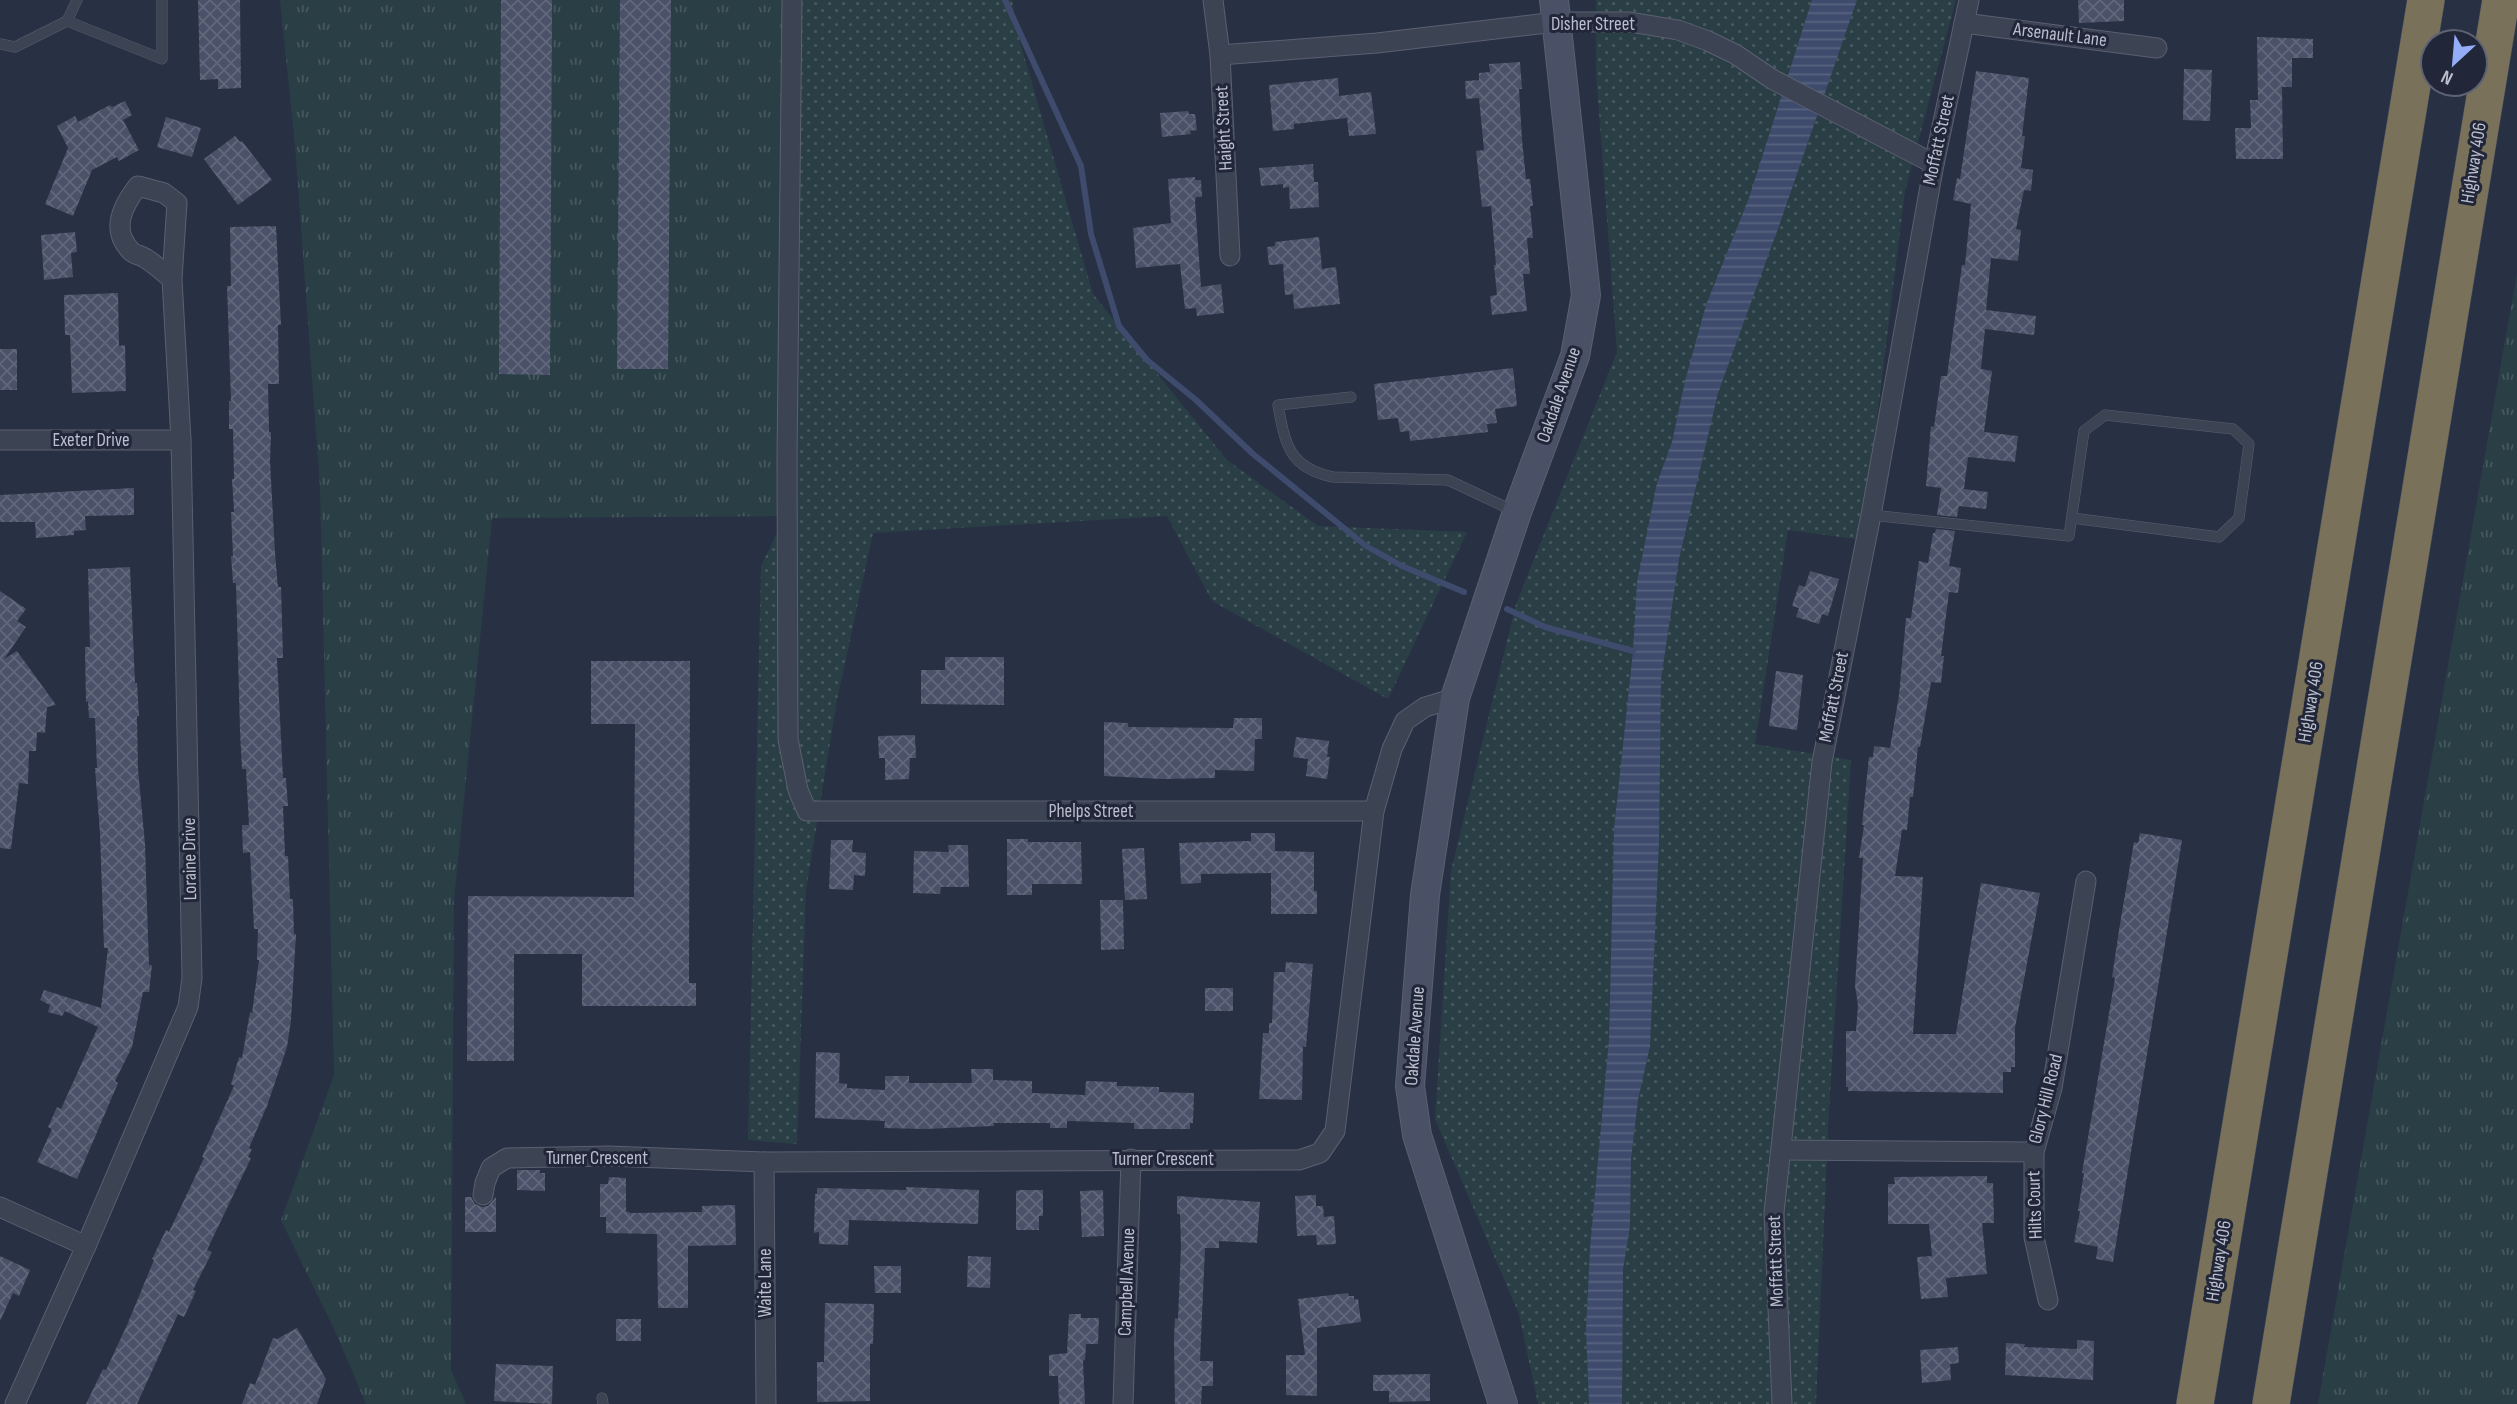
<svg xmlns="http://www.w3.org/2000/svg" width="2517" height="1404" font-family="'Sofia Sans Condensed',sans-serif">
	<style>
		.grass { fill: url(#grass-tufts) }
		.park { fill: url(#park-dots) }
		.water { fill: url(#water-rules) }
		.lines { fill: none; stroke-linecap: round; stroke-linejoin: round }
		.stream { stroke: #3e4b6c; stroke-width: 6 }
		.building { fill: url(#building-cross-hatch) }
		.lane-casing { stroke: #5b6071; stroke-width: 11 }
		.street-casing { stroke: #5b6071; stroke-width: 21 }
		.secondary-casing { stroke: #5b6071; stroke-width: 30 }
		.highway-casing { stroke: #474d5e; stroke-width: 38 }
		.lane { stroke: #3c4353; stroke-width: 10 }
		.street { stroke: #3c4353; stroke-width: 19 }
		.secondary { stroke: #4a5166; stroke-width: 28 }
		.highway { stroke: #797159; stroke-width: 37 }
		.labels { text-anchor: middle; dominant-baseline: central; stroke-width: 6; stroke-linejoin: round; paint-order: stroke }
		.street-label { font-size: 19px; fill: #babecd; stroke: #212739 }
	</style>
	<defs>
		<pattern id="grass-tufts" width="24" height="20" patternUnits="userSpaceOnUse" patternTransform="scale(1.75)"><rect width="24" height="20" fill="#2a3e45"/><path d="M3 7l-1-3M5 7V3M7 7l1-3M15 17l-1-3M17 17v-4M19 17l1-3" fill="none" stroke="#47585f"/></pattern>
		<pattern id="park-dots" width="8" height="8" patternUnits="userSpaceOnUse" patternTransform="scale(1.75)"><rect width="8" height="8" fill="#2a3e45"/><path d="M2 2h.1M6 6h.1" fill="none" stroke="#47585f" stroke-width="1.8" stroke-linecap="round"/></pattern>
		<pattern id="water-rules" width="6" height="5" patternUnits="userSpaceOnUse" patternTransform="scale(1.75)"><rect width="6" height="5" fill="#3e4b6c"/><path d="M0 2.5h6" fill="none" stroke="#586380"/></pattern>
		<pattern id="building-cross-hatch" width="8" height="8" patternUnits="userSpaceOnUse" patternTransform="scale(1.75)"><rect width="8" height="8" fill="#4a5168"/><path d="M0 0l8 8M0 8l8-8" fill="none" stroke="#62687c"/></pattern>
	</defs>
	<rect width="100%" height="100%" fill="#283044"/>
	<!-- grass -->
	<g class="grass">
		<path d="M280 0H794L785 516 492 518 454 901 451 1370 466 1404H366L336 1333 281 1220 334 1075 320 487 295 145Z"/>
		<path d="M2517 273V1404H2318Z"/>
	</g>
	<!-- park -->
	<g class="park">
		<path d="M794 0H1012L1018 35 1093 294 1227 460 1318 526 1467 532 1388 699 1212 601 1167 516 873 533 837 700 806 890 797 1144 748 1140 761 566 785 516Z"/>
		<path d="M1596 0H1956L1905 191 1862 540 1788 530 1755 744 1851 760 1829 1110 1816 1404H1538L1519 1314 1435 1119 1451 871 1516 604 1617 352 1596 73Z"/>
	</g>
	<!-- water -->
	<path class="water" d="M1812 0H1857L1780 223 1718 393 1679 559 1661 679 1659 843 1650 1046 1638 1100 1631 1159 1630 1226 1623 1269 1622 1404H1589L1586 1331 1590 1248 1609 1039 1614 829 1633 651 1637 582 1657 483 1672 442 1685 381 1706 305 1749 198Z"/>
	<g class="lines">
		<!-- stream -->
		<g class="stream">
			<path d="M1005 0 1081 166 1091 234 1119 326 1147 360 1196 400 1253 454 1366 546 1402 566 1464 592"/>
			<path d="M1507 609 1545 627 1633 651"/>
		</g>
	</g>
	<!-- building -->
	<g class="building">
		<path d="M198 0H240L241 88 218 89V79L200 80Z"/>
		<path d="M501 0H552L550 375 499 374Z"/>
		<path d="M620 0H671L668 369H617Z"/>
		<path d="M2078 0H2124V21L2079 23Z"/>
		<path d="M2257 37 2313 39V58H2292V87H2282L2283 159H2236L2235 128H2251L2250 100H2258Z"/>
		<path d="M1520 62 1522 89H1519L1522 140 1526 179H1530L1533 206H1530L1533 238H1527L1530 274H1523L1527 311 1492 315 1490 296 1497 295 1494 265H1496L1491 206 1482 207 1476 151 1484 150 1479 98 1466 99 1465 81 1479 80V73L1490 72 1489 64Z"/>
		<path d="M2184 69 2212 70 2210 121 2183 120Z"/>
		<path d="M1976 71 2029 78 2022 136H2025L2021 168 2033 170 2031 191 2024 190 2016 229 2021 230 2018 261 1991 258 1986 310 2036 316 2034 335 1985 329 1981 369 1992 371 1984 432 2018 436 2015 462 1968 457 1964 489 1988 492 1986 509 1959 506 1957 517 1937 515 1941 488 1926 486 1931 426 1934 427 1941 376H1947L1962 265H1965L1971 204 1953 200 1957 178 1960 179Z"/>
		<path d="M1338 78 1339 96 1371 92 1376 134 1349 136 1347 118 1294 124V129L1273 131 1269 85Z"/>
		<path d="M125 101 132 115 123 120 139 150 119 161 117 157 92 170 73 216 45 204 68 148 57 126 75 116 78 122 110 105 112 107Z"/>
		<path d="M1188 111 1189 114H1195L1197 130 1190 131 1191 134 1162 137 1160 113Z"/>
		<path d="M166 117 201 128 192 157 157 147Z"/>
		<path d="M235 136 240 142 242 141 272 180 238 205 204 159Z"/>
		<path d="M1313 164 1314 182H1318L1319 207 1290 209 1289 187 1283 188V184L1261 186 1259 168Z"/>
		<path d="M1195 177V180H1201L1202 197H1196L1195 201 1201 287 1221 284 1224 313 1197 316 1196 308 1185 309 1180 264 1136 268 1133 228 1171 223 1168 179Z"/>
		<path d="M276 226 281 325H278L279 384H268L269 432H271L270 461 275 553 278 587H281L283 658H277L283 778H286L288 806H283L285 856H288L290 899H293L294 934H296L291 1020 287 1047 267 1106 249 1148 252 1150 248 1157 251 1158 207 1250 212 1252 193 1290 196 1291 184 1317 178 1314 137 1404H86L103 1369 106 1370 127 1325 154 1260 152 1259 166 1230 169 1232 204 1158 202 1157 234 1086 231 1084 239 1057 242 1058 250 1012 252 1013 259 960H257L258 929H254L250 852 243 853 242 825H249L246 769H242L240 731 236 583H233L231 556H233L231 512H234L232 479H234L233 429H229V401H231L227 286H231L230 227Z"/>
		<path d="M75 232 77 252 71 253 73 277 44 280 41 235Z"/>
		<path d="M1319 237 1322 269 1336 267 1340 304 1294 309 1293 294 1285 295 1283 264 1269 265 1267 247 1275 246V242Z"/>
		<path d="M118 293 119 346 125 345 126 391 72 393 70 335H65L64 295Z"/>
		<rect x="0" y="349" width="17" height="41"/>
		<path d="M1513 368 1517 406 1495 409 1497 423 1487 424 1488 432 1410 441 1409 431 1400 432 1398 418 1378 420 1374 384Z"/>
		<path d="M134 488V515L85 516 86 530 74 531V535L36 538 35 522H0V495Z"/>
		<path d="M1936 529 1955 531 1949 566 1961 568 1958 593 1949 592 1941 656H1944L1941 683 1931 682 1920 747H1918L1913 797H1910L1907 830H1902L1895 876 1923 877 1913 1034H1956L1981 883 2040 893 2015 1028V1067H2011V1072H2003V1093L1848 1091V1087H1846V1031H1856L1858 1005 1855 986 1863 858H1859L1864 825H1862L1869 757H1873L1874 746 1890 748 1899 695 1906 618H1911L1919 561 1928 563 1933 533H1935Z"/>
		<path d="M130 567 135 683H137L139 716H137L138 769 145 844 149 965H152L149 992H143L132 1047 115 1081 118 1083 77 1179 37 1162 52 1129 48 1127 57 1107 61 1109 98 1027 65 1011 62 1016 48 1012 50 1005 40 1000 44 990 101 1008 108 948H104L100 834 95 768H97L95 718H89L88 701 86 702 85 647H90L88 569Z"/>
		<path d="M1810 571 1839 579 1828 616 1822 614 1819 624 1796 617 1799 608 1792 606 1799 585 1805 587Z"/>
		<path d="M0 591 26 609 17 621 26 627 4 659 17 651 56 705 47 707 45 733 37 732 36 751H29L28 784 19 783 11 849 0 848Z"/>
		<path d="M945 657H1004V705L921 704V670H945Z"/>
		<path d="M591 661H690L689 983H696V1006H582V954H514V1061H467L468 896 634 897 635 724H591Z"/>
		<path d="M1776 671 1803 675 1797 730 1769 726Z"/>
		<path d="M1234 718H1262V739H1255L1254 771 1215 770V778L1162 779 1104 776V722L1128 723V727L1233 728Z"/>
		<path d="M915 735 916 758H910L909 779 885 780V758H879L878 736Z"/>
		<path d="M1296 737 1329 741 1327 757H1330L1327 779 1306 776 1308 759 1293 757Z"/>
		<path d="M1251 833H1275V851L1314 852V891H1317V914H1271V873L1201 874V883L1181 884 1179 843 1251 841Z"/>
		<path d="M2140 833 2182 840 2113 1262 2096 1259 2098 1247 2074 1242 2080 1211H2078L2084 1173H2082L2115 978 2112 977 2120 924 2134 842 2138 843Z"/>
		<path d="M1007 839H1028V842H1081L1082 884H1032V895H1007Z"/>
		<path d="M831 840H853L852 852 866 853 865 876 854 875 853 890 829 889Z"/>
		<path d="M948 845H968L969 887H941L940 894 913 893 914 851 949 852Z"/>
		<path d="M1144 848 1147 899 1125 900 1122 849Z"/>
		<path d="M1100 900H1123L1124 949 1101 950Z"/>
		<path d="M1286 962 1313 964 1306 1047 1303 1046 1302 1100 1259 1099 1263 1033H1269V1023H1272L1274 972H1285Z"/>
		<rect x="1205" y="988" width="28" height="23"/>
		<path d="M816 1052 840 1053 839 1083 847 1084V1088L885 1090V1076H909V1083H972L971 1069H993V1080L1032 1081V1093L1085 1095 1086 1081 1117 1082V1086L1159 1087V1092L1194 1093 1193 1123H1190V1129H1134V1123L1071 1121H1067V1128H1050V1123H994V1126L925 1129 884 1128 885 1121 815 1118Z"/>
		<path d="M517 1170H540V1173H545V1191L517 1190Z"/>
		<path d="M1987 1176V1183H1993L1994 1223H1982L1987 1274 1946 1278 1948 1297 1921 1299 1917 1257 1932 1256 1929 1224H1888V1184H1895L1894 1177Z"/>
		<path d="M609 1177 626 1178V1211L631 1213 702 1212V1206L735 1205 736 1245 688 1246V1308H658L657 1234 606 1233V1217H600V1184H608Z"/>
		<path d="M906 1187 979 1190 978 1224 849 1220 848 1245 819 1244V1232L814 1233 815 1194H817V1188L906 1190Z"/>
		<path d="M1020 1190H1043V1216H1039V1230H1016V1191Z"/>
		<path d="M1103 1190 1104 1236 1082 1237 1080 1191Z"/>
		<path d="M1316 1195V1206H1323L1324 1217 1334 1216 1336 1244 1317 1245 1316 1235 1297 1236 1295 1196Z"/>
		<path d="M1177 1196 1260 1202 1257 1243 1219 1241V1248H1205L1200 1361H1213V1386H1202L1201 1404H1175L1174 1340 1175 1318 1178 1319 1181 1247 1180 1214H1177Z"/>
		<path d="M465 1197H471L475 1204 482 1207 488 1206 496 1197V1232H465Z"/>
		<path d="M0 1256 30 1270 19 1296 13 1293 0 1321Z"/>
		<path d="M968 1256 991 1257 990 1288 967 1287Z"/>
		<path d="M874 1266H901V1293H875Z"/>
		<path d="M1348 1293 1349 1296H1354V1300L1358 1299 1361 1322 1317 1328V1396L1286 1395V1355H1305L1298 1299Z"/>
		<path d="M825 1303 874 1304 873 1344H870V1401L817 1402V1362H824Z"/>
		<path d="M1069 1314H1081V1318H1099L1098 1344H1086L1085 1360 1083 1361 1085 1404H1059L1058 1376H1049V1355L1067 1353Z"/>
		<rect x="616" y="1319" width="25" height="22"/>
		<path d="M297 1328 326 1379 317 1404H242L250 1383 255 1385 273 1338 277 1339Z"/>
		<path d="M2077 1340 2094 1341 2093 1380 2005 1375 2006 1343 2025 1344 2024 1347 2077 1349Z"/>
		<path d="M1958 1347 1959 1363 1950 1364 1951 1380 1922 1383 1920 1350Z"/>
		<path d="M496 1364 553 1366 552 1404 494 1401Z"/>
		<path d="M1430 1374V1401L1389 1402V1391H1373V1375Z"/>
	</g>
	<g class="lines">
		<defs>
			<g id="lane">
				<path d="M67 21 162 59V0"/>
				<path d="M0 44 15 47 67 21 77 0"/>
				<path d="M1351 397 1278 405C1285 444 1289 468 1333 477L1448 480 1516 512"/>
				<path d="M1871 515 2069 536 2084 431 2105 415 2233 429 2249 444 2239 518 2219 537 2072 518"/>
				<path d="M602 1398 603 1404"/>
			</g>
			<g id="street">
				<path d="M792 0 787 459 788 739 798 790 807 811H1374"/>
				<path d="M1213 0 1220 55 1230 256"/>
				<path d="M1964 23 2157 48"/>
				<path d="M1220 55 1377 43 1556 22H1630L1678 30 1708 41 1735 54 1772 79 1934 164"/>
				<path d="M0 440H181"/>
				<path d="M1781 1150 2034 1152"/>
				<path d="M764 1162 766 1404"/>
				<path d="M483 1195 485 1183 491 1168 507 1158 609 1156 764 1162 1299 1160 1320 1153 1335 1131 1374 811 1392 749 1405 721 1425 707 1455 698"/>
				<path d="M0 1207 86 1246"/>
				<path d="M2048 1300 2034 1237V1152L2052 1088 2086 881"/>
				<path d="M15 1404 86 1246 188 1007 192 978 181 440 172 279 177 203 164 193 138 186C123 205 110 230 131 251 134 255 141 255 145 258 155 264 163 272 172 279"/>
				<path d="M1123 1404 1131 1159"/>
				<path d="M1782 1404 1774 1213 1822 762 1871 515 1934 164 1969 0"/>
			</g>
			<path id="secondary" d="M1503 1404 1417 1135 1410 1086 1425 895 1455 698 1517 512 1575 356 1586 295 1554 0"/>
			<g id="highway">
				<path d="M2195 1404 2426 0"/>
				<path d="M2271 1404 2501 0"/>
			</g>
		</defs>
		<!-- lane casing -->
		<use href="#lane" class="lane-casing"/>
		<!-- street casing -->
		<use href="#street" class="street-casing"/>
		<!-- secondary casing -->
		<use href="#secondary" class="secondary-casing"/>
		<!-- highway casing -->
		<use href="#highway" class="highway-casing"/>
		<!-- lane -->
		<use href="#lane" class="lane"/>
		<!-- street -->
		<use href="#street" class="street"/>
		<!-- secondary -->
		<use href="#secondary" class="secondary"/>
		<!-- highway -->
		<use href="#highway" class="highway"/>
	</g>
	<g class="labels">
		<!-- street labels -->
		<g class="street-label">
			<text x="1593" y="24">Disher Street</text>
			<text transform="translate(2060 35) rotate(7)">Arsenault Lane</text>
			<text transform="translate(1224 128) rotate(-93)">Haight Street</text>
			<text transform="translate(1939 140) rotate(-78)">Moffatt Street</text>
			<text transform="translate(2474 163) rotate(-81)">Highway 406</text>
			<text transform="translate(1559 395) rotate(-71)">Oakdale Avenue</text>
			<text x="91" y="440">Exeter Drive</text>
			<text transform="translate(1834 697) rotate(-79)">Moffatt Street</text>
			<text transform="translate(2311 702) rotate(-81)">Highway 406</text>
			<text x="1091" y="811">Phelps Street</text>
			<text transform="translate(190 859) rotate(-91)">Loraine Drive</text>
			<text transform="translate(1415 1036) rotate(-86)">Oakdale Avenue</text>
			<text transform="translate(2046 1099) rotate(-76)">Glory Hill Road</text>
			<text x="597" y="1158">Turner Crescent</text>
			<text x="1163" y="1159">Turner Crescent</text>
			<text transform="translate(2035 1205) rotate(-92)">Hilts Court</text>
			<text transform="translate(1776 1261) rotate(-92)">Moffatt Street</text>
			<text transform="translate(2219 1261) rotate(-81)">Highway 406</text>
			<text transform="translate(1127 1282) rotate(-88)">Campbell Avenue</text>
			<text transform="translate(765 1283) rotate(-90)">Waite Lane</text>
		</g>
	</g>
	<!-- north arrow -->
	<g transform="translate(2454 63) rotate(206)"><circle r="33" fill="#212739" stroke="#5e6374" stroke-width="2"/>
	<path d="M0-5L12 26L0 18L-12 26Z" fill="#94adf8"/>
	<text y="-10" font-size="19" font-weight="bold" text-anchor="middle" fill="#babecd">N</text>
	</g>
</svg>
